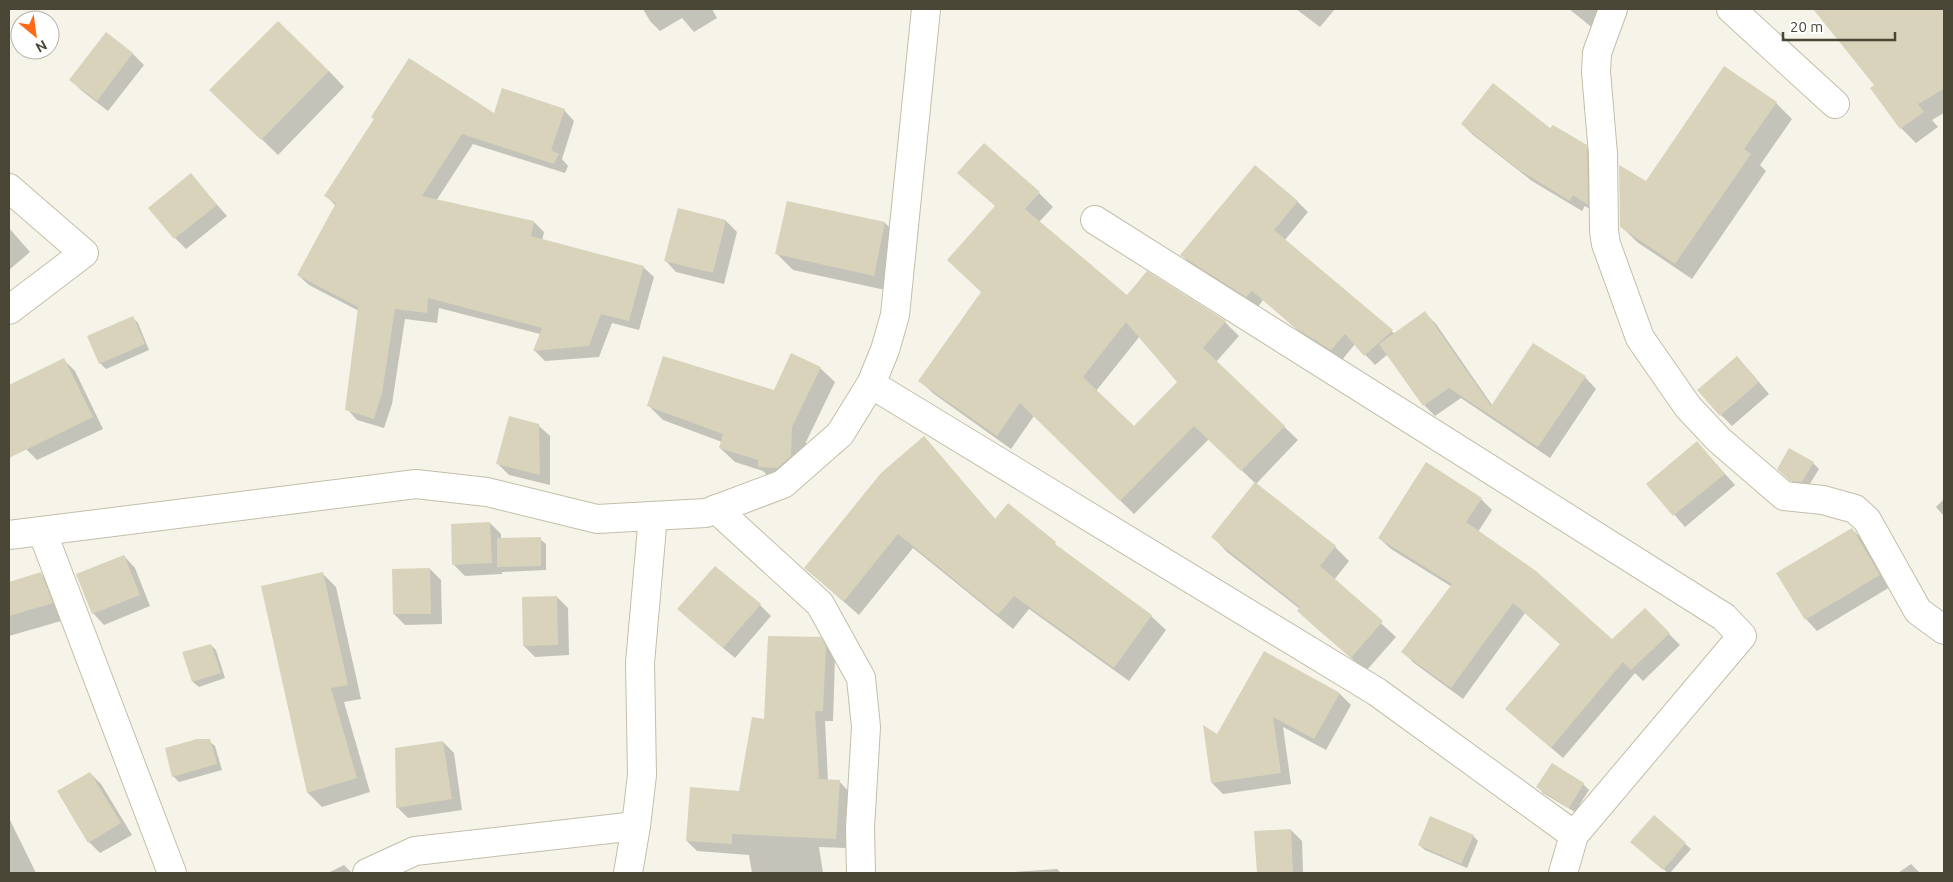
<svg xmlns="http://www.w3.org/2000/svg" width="1953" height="882" font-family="Ubuntu,sans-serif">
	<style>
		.shadow { fill: #0003; fill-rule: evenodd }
		.building { fill: #d9d3bc; fill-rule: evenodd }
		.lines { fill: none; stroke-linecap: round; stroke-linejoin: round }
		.minor-casing { stroke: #c2bfa9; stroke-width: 30 }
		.minor { stroke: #fff; stroke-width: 28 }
	</style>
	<rect width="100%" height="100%" fill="#f6f4e8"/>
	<!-- shadow -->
	<g class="shadow">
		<path d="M643 9H712L717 18 694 32 682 18 660 31 650 21Z"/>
		<path d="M1296 9H1335L1320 27Z"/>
		<path d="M1569 9H1611L1594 29Z"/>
		<path d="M1851 9H1944V113L1932 120 1938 127 1916 143 1901 128 1872 88 1876 85 1829 26Z"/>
		<path d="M106 34 133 54 144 65 108 111 82 91 71 80Z"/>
		<path d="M329 71 344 87 278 155 211 90Z"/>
		<path d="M1776 103 1792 119 1760 165 1766 171 1692 279 1637 242 1621 226 1646 183Z"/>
		<path d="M564 110 574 121 562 159 568 166 565 173 473 144 436 201 534 222 544 232 542 241 643 267 654 277 639 330 612 323 599 357 545 361 534 350 540 334 439 308 437 323 405 319 392 404 384 428 357 420 347 409 359 311 309 285 298 275 336 206 326 196 495 115Z"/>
		<path d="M1462 124 1586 146 1597 158 1599 215 1585 206 1582 211 1532 181 1473 135Z"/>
		<path d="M191 175 227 216 186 249 175 238Z"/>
		<path d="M1039 193 1053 207 1039 222 1127 297 1147 273 1225 322 1239 336 1216 362 1298 440 1256 484 1335 547 1349 561 1334 580 1396 637 1366 671 1313 625 1298 611 1300 609 1227 552 1213 537 1255 483 1209 439 1134 514 1034 416 1011 449 934 394 920 381 982 292 963 274ZM1140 336 1178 382 1134 428 1096 391Z"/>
		<path d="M1297 201 1308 212 1285 240 1395 334 1425 313 1436 324 1492 405 1585 377 1596 389 1550 458 1461 398 1435 416 1424 405 1388 354 1375 365 1355 344 1342 360 1309 340 1263 300 1258 307 1192 266 1182 255Z"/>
		<path d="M788 203 885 223 901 239 890 291 793 270 777 254Z"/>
		<path d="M679 209 726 221 737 232 724 284 676 272 665 260Z"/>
		<path d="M9 228 30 252 9 270Z"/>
		<path d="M133 318 138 323 149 350 106 369 100 363Z"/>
		<path d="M792 355 820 368 835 382 806 442 805 470 773 481 763 471 735 462 720 448 722 442 663 420 649 406 775 391Z"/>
		<path d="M64 360 75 371 103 429 37 460 26 449 9 414V386Z"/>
		<path d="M1748 369 1769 394 1732 426 1721 415Z"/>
		<path d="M538 425 550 436V485L509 475 498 464Z"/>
		<path d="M924 438 996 520 1008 505 1067 555 1151 616 1166 630 1129 681 1029 609 1013 629 913 548 859 615 805 568Z"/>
		<path d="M1697 443 1735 485 1685 527 1648 484Z"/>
		<path d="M1789 450 1813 463 1819 469 1808 487 1797 486 1784 474Z"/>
		<path d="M1481 499 1492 510 1478 532 1612 641 1645 610 1680 645 1643 681 1635 673 1563 758 1506 709 1561 645 1525 613 1463 699 1414 663 1403 652 1452 587 1391 549 1379 538Z"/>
		<path d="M1944 499V516L1936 507Z"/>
		<path d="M490 523 501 534V539H540L546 544V570L502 572V574L465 576 454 565Z"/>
		<path d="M1852 529 1863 540 1890 587 1817 631 1806 619Z"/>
		<path d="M124 556 135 568 150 606 104 625 93 613Z"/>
		<path d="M430 569 441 580 442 624 405 625 394 614Z"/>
		<path d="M322 573 336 587 361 699 344 702 370 792 322 807 308 793Z"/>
		<path d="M41 574 57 590 68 619 9 636V583Z"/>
		<path d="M557 597 568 608 569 655 535 657 524 646Z"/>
		<path d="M760 605 771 616 735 658 690 620Z"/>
		<path d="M820 638 831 649 835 658 833 721H825L828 781H839L849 792 846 848 819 847 823 873H752L749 855 697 851 687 841 740 792 766 720Z"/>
		<path d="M211 645 216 650 225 678 199 687 193 682 184 653Z"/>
		<path d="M1264 653 1340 694 1351 705 1326 750 1283 727 1291 784 1223 794 1212 783 1218 736Z"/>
		<path d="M209 741 215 746 222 770 179 782 173 776Z"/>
		<path d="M443 742 454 753 462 810 408 818 397 807Z"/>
		<path d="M1552 765 1583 784 1589 790 1575 812 1543 793 1538 787Z"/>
		<path d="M90 773 101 784 132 835 100 853 89 842Z"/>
		<path d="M1654 817 1691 849 1670 873H1668L1638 847Z"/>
		<path d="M9 818 36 873H9Z"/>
		<path d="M1291 830 1302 841 1303 873H1258L1256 832Z"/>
		<path d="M1473 836 1478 841 1467 868 1425 850 1419 845Z"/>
		<path d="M1911 864 1920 873H1898Z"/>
		<path d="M344 865 352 873H328Z"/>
		<path d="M1057 869 1061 873H1013V872Z"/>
	</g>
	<!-- building -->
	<g class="building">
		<path d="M1813 9H1944V89L1918 104 1924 112 1900 129 1870 88 1874 85Z"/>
		<path d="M278 21 329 71 261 140 209 90Z"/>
		<path d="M106 32 133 53 97 101 69 80Z"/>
		<path d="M409 58 494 113 502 88 565 109 551 150 559 154 554 164 462 134 422 196 534 221 531 236 644 266 629 321 601 314 589 346 533 351 542 328 428 298 427 313 395 309 382 393 374 419 345 410 358 307 297 275 336 203 324 196 374 119 371 117Z"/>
		<path d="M1724 66 1777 102 1744 149 1751 154 1675 264 1620 227 1619 165 1646 181Z"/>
		<path d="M1493 83 1550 128 1553 125 1587 145 1588 205 1573 195 1570 201 1519 170 1461 124Z"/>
		<path d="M984 143 1040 192 1025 209 1127 295 1147 271 1226 321 1203 348 1285 426 1241 471 1194 426 1120 501 1020 403 997 436 918 381 981 292 947 260 995 206 957 173ZM1126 322 1177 382 1134 426 1083 377Z"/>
		<path d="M1255 165 1298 201 1274 230 1393 330 1364 356 1345 334 1331 350 1297 329 1252 291 1246 297 1180 255Z"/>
		<path d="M191 173 217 205 174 239 148 208Z"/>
		<path d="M787 201 885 222 874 276 775 254Z"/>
		<path d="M678 208 726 220 713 273 664 261Z"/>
		<path d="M1425 311 1491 406 1533 343 1586 376 1538 447 1449 388 1423 406 1379 344Z"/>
		<path d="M133 316 145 344 99 364 87 336Z"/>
		<path d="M791 353 821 367 792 427 791 456 777 468 758 467V460L719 448 723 434 647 406 663 356 774 390Z"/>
		<path d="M1737 356 1759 382 1720 416 1697 390Z"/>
		<path d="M64 358 93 417 9 458V385Z"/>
		<path d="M509 416 539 424 540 475 496 464Z"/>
		<path d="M924 436 995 519 1008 503 1056 542 1055 544 1152 615 1114 668 1014 596 998 615 898 534 844 601 804 568 881 473Z"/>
		<path d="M1697 441 1725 474 1673 516 1646 484Z"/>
		<path d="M1789 448 1814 462 1802 482 1790 481 1777 469Z"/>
		<path d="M1426 462 1482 498 1466 522 1536 571 1612 639 1645 608 1670 633 1631 670 1623 662 1551 748 1505 709 1560 644 1513 603 1451 688 1401 652 1452 584 1378 538Z"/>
		<path d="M1255 482 1336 546 1320 566 1383 621 1351 658 1297 611 1300 607 1211 537Z"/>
		<path d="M490 522 492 563 452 565 451 524Z"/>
		<path d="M1852 528 1880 575 1805 620 1776 573Z"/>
		<path d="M541 537V566L497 567V538Z"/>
		<path d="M124 555 140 595 92 614 76 574Z"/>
		<path d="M715 566 761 604 723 648 677 609Z"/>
		<path d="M430 568 431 614H393L392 569Z"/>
		<path d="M41 572 53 603 9 616V582Z"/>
		<path d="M323 572 348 685 331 688 357 778 307 793 261 586Z"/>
		<path d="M557 596 558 645 523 646 522 597Z"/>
		<path d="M768 636 821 637 826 646 823 711H815L819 779 840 780 836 839 732 834V844L686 841 690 787 739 791 752 717 764 719Z"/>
		<path d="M211 644 221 673 192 682 182 652Z"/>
		<path d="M1264 651 1340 693 1314 739 1273 717 1281 773 1211 783 1203 725 1217 734Z"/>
		<path d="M197 739H210L217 764 172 777 165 748Z"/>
		<path d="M443 741 452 799 396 808 395 748Z"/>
		<path d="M1552 763 1584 783 1569 808 1536 787Z"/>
		<path d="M90 772 121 823 88 843 57 791Z"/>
		<path d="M1654 815 1686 843 1663 870 1630 842Z"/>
		<path d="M1430 816 1474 835 1461 864 1418 845Z"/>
		<path d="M1291 829 1293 873H1257L1254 831Z"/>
	</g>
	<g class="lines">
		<defs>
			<g id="minor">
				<path d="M1613 9 1597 53 1596 72 1603 154 1604 231 1606 244 1640 338 1688 407 1719 440 1784 496 1823 500 1855 509 1867 520 1918 611 1944 630"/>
				<path d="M1731 9 1835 104"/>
				<path d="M9 188 84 253 9 310"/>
				<path d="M1095 220 1724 617 1742 636 1574 835 1563 873"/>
				<path d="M871 384 1377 692 1574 835"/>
				<path d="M716 509 820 604 861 678 866 727 860 828 861 873"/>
				<path d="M42 531 172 873"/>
				<path d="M9 535 416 484 487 492 597 519 706 513 783 484 840 434 871 384 885 350 895 315 926 9"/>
				<path d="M367 873 415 851 636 826"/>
				<path d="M628 873 636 826 642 775 640 663 653 516"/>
			</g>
		</defs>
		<!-- minor casing -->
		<use href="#minor" class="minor-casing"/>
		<!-- minor -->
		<use href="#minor" class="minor"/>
	</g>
	<!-- border -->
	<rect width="1953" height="882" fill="none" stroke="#4a4635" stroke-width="20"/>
	<!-- north arrow -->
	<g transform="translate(35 35) rotate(151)"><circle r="24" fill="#ffffff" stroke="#b7b5ae"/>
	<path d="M0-4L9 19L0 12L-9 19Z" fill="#ff6b15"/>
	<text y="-8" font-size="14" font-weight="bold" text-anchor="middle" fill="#4a4635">N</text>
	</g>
	<!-- scale -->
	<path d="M1783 32v8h112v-8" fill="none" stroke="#4a4635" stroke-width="2.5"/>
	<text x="1790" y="32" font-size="15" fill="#4a4635" stroke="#ffffff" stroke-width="4" paint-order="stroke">20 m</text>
</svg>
